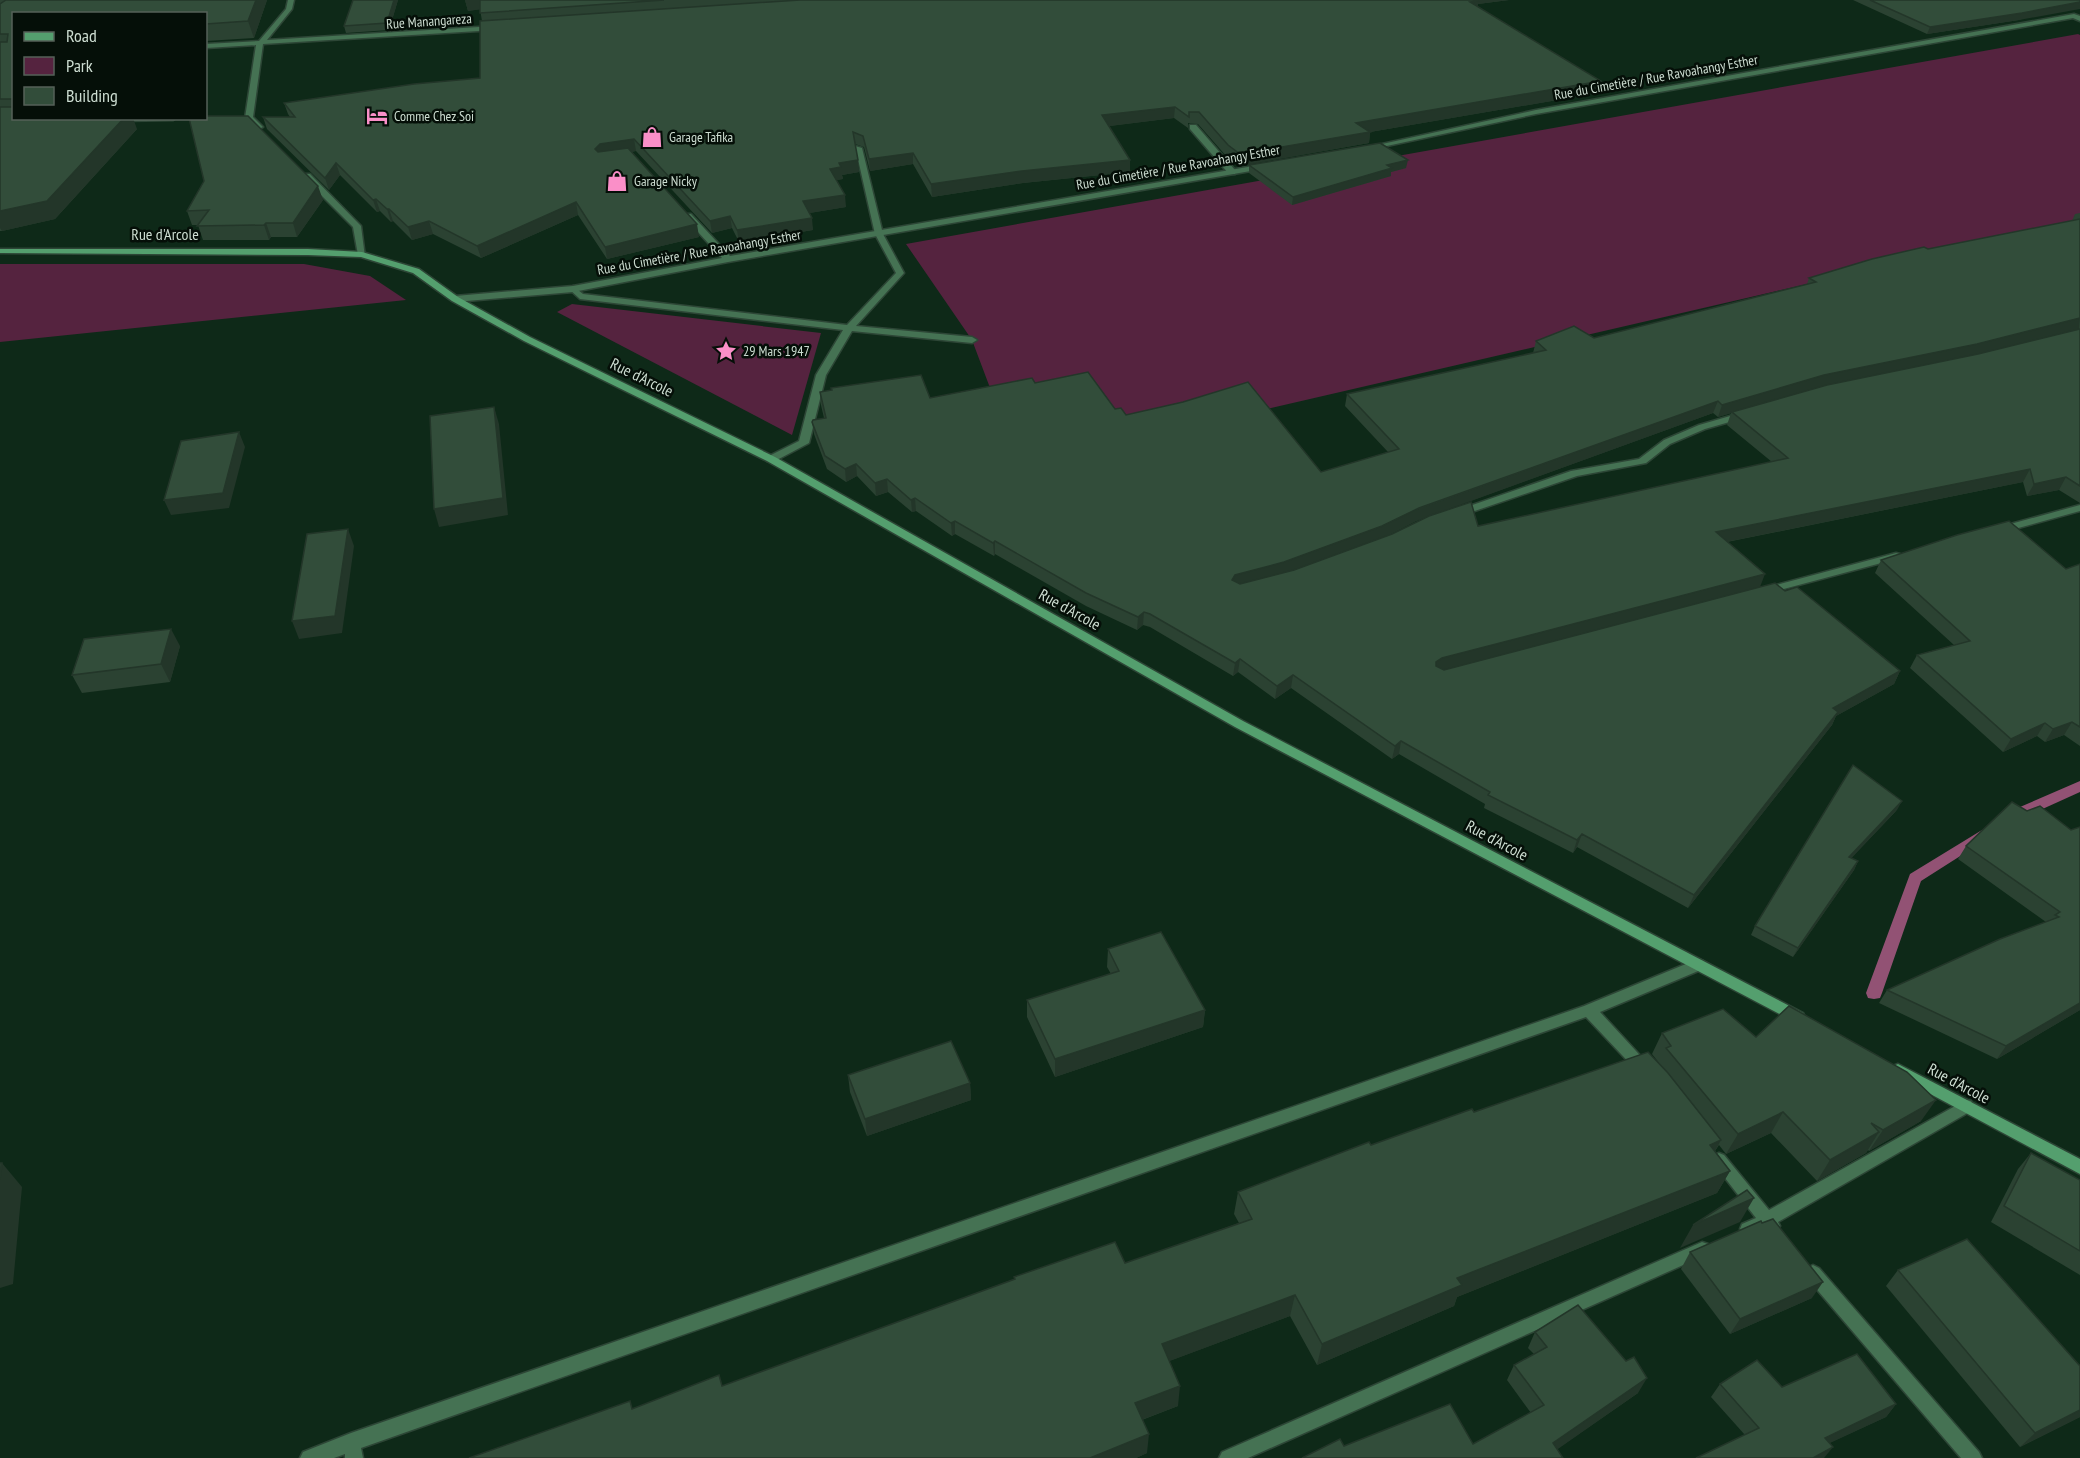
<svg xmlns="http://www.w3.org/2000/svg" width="2080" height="1458" font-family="'PT Sans Narrow',sans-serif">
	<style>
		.green { fill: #55233f }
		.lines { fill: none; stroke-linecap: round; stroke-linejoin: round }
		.stream { fill: #925274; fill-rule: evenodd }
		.lane-casing { stroke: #2d4636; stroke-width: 3 }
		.street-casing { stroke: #2d4636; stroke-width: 3 }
		.secondary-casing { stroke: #2d4636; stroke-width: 3 }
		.lane { fill: #457253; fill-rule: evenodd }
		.street { fill: #457253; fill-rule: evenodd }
		.secondary { fill: #549f6e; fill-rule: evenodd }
		.wall { fill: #2b4232; fill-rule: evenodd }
		.shaded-wall { fill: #233629 }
		.building { fill: #324d3a; stroke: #233629; stroke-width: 1.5 }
		.labels { text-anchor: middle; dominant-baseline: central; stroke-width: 5; stroke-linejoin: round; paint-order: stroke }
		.far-street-label { font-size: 14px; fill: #cdddd1; stroke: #050f08 }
		.far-poi-label { font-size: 14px; fill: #cdddd1; stroke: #050f08; text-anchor: start }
		.street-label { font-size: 16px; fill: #cdddd1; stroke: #050f08 }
	</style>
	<rect width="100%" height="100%" fill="#0e2918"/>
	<!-- green -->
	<g class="green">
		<path d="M2078 34 2080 35V221L1141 438 1004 425 972 340 906 244Z"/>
		<path d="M0 264H304L370 276 406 300 0 342Z"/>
		<path d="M572 304 821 333 792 435 557 312Z"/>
	</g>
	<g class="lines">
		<!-- stream -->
		<g class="stream">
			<path d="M2080 781V792L2016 821H2006L2004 817 2006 813Z"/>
			<path d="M1982 830 1987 831 1989 835 1987 839 1921 881 1882 993 1880 998 1874 999 1868 998 1866 993 1910 874Z"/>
		</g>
		<defs>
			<g id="lane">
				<path d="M1190 125H1196L1235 170V174H1229L1190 129Z"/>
				<path d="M855 146 862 148 883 234 904 273 856 326 972 337 977 340 972 343 852 331 826 375 809 443 775 461H767V457L799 441 816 375 843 330 580 299 569 289 573 286 583 294 847 325 896 273 875 234Z"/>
			</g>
			<g id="street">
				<path d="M288 0H294L292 9 267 40 495 26 498 28 495 30 263 44 253 117 263 127 259 129 245 118 256 45 206 48V44L259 41 286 9Z"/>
				<path d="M2074 14 2080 16V21L2073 18 1536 114 1368 150 1364 148 1536 110Z"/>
				<path d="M115 118H176L173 120 118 121Z"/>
				<path d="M1265 164H1268V168L728 262 573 292 455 302 451 299 455 296 573 286 722 258 685 218V214H691L730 256Z"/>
				<path d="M304 174H310L361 226 365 257 358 255 353 227 304 178Z"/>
				<path d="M1744 412 1749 415 1747 417 1705 429 1670 444 1646 463 1577 476 1463 515H1455L1454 513 1455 511 1571 471 1639 459 1664 440 1699 425Z"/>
				<path d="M2080 505V511L2000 533 1995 530 1996 528Z"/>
				<path d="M1896 553 1900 554 1901 556 1900 558 1765 594 1760 591 1761 589Z"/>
				<path d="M1698 959 1703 961 1705 965 1703 969 1600 1012 1648 1064 1650 1068 1648 1072 1643 1074 1638 1072 1586 1017 361 1448 363 1458H345V1454L334 1458H300L303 1452 351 1433 1584 1006Z"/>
				<path d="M1966 1100 1971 1101 1973 1106 1971 1111 1778 1222 1780 1226 1778 1231 1772 1233 1765 1229 1748 1236 1742 1234 1740 1229 1742 1224 1756 1218 1711 1160 1714 1155 1719 1153 1724 1155 1769 1210Z"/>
				<path d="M1702 1242 1708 1244 1710 1249 1708 1254 1248 1458H1219L1222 1452Z"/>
				<path d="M1813 1265 1819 1268 1979 1452 1982 1458H1961L1807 1278 1805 1273 1807 1268Z"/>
			</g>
			<g id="secondary">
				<path d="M0 249H308L362 252 419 269 458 297 530 337 775 457 1243 721 1803 1013 1805 1017 1803 1021 1798 1023 1793 1021 1235 727 767 461 524 341 452 301 413 273 361 257 308 255 0 253Z"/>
				<path d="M1898 1064 2080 1159V1174L1893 1074 1891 1070 1893 1066Z"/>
			</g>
		</defs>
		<!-- lane casing -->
		<use href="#lane" class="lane-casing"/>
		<!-- street casing -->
		<use href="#street" class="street-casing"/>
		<!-- secondary casing -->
		<use href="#secondary" class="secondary-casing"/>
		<!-- lane -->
		<use href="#lane" class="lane"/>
		<!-- street -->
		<use href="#street" class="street"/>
		<!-- secondary -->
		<use href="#secondary" class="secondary"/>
	</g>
	<!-- wall -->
	<g class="wall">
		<path d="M0 0H267L254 38 206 41V14H14V118L137 129 55 219 2 231H0Z"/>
		<path d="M353 0H398L389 30 346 33 344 26Z"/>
		<path d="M465 0H1509L1478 4 1477 7 1598 93 1370 132 1369 143 1239 166 1227 157 1198 124 1188 123V128L1174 118 1109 126 1130 160V172L1023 183 932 197 913 164 870 171 864 147 855 144 859 172 842 175 843 179 836 180 846 207 809 213 813 230 739 242 732 228 712 233 636 151 631 152 699 237 607 259 578 215 481 258 433 234 412 240 393 221 391 222 380 211 377 212 340 175 329 190 267 129 263 117H290L288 114 284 103 480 78 482 21 480 9 468 11Z"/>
		<path d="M1853 0H2080L2019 20 1927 34Z"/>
		<path d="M1249 165 1406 168 1391 172V176L1292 205 1249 173Z"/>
		<path d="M323 200 297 237H271L269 240H203L198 225H192L187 211Z"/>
		<path d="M2080 213V503L2059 490 2027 496 2023 482 1727 542 1760 587 1785 591 1900 671 1894 684 1836 716 1832 725 1688 908 1577 847 1573 853 1484 808 1485 804 1399 754 1392 759 1291 688 1275 699 1238 672 1233 676 1150 627 1143 625 1137 630 1086 606 995 554 994 556 955 534 952 536 916 511 912 512 888 492 876 496 857 476 846 482 827 469 814 434 812 422 824 418 821 405 820 392 930 398 1035 383 1115 409 1126 415 1321 472 1388 452 1345 406 1347 394 1533 353 1536 341 1594 338 1807 284 1809 278 1928 249 2072 221 2075 214ZM1713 413 1718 417 1731 413 1727 425 1772 462 1478 526 1437 513ZM1427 517 1392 534 1383 538 1416 521Z"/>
		<path d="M1881 560 2066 569 2080 564V746L2064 735 2045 742 2037 736 2003 752 1910 668 1917 655 1954 645 1875 573Z"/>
		<path d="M180 646 170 682 82 693 72 675Z"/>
		<path d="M1897 810 1851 858 1858 861 1854 870 1793 957 1751 935 1755 926Z"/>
		<path d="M2027 811 2071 830 2080 1010 1997 1059 1879 1003 1887 990 2046 922 1958 859 1966 846Z"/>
		<path d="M1108 949 1205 1010 1203 1027 1055 1077 1027 1017V1000L1111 974 1107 967Z"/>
		<path d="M1662 1033 1756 1037 1921 1121 1869 1151 1868 1150 1866 1153 1817 1181 1771 1133 1726 1154 1719 1145 1715 1151 1730 1171 1717 1193 1457 1297 1454 1306 1317 1365 1290 1316 1169 1361 1178 1406 1142 1420 1147 1453 1136 1458H469L633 1408 722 1386 1014 1279V1277L1125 1263 1239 1223 1234 1214 1238 1192 1371 1145 1474 1112 1659 1063 1652 1054Z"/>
		<path d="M848 1075 970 1083 971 1100 867 1136 850 1092Z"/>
		<path d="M2031 1153 2080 1180V1275L1991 1222 2018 1169Z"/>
		<path d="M1690 1252 1812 1298 1730 1334 1681 1269Z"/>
		<path d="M1898 1270 2080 1366V1417L2020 1447 1886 1286Z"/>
		<path d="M1535 1332 1638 1393 1557 1449 1344 1446 1473 1444 1531 1413 1507 1380 1514 1365 1534 1354 1528 1348Z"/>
		<path d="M1720 1384 1782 1387 1896 1404 1886 1417 1829 1443 1745 1435 1711 1397Z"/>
	</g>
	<!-- shaded-wall -->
	<g class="shaded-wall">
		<path d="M256 0H267L254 38 248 21Z"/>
		<path d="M394 0H398L389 30 387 23Z"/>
		<path d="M465 0H480L483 9 468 11Z"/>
		<path d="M1468 0H1509L1478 4 1476 12Z"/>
		<path d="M2080 2V9L2019 20 1927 34 1930 27Z"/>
		<path d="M1601 81 1598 93 1370 132 1369 143 1239 166 1240 154 1356 123Z"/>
		<path d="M1175 107 1174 118 1102 127V115Z"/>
		<path d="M124 118H133L137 129 55 219 2 231 0 228V211Z"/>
		<path d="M634 139 636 151 603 156 595 149 600 144Z"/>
		<path d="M913 153V164L870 171 869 159Z"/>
		<path d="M858 160 859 172 842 175 843 179 831 181 830 169 839 163Z"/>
		<path d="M1130 160V172L1023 183 932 197 931 184 1022 171Z"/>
		<path d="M1408 160 1406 168 1391 172V176L1292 205 1293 197 1387 165Z"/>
		<path d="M336 163 340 175 329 190 325 178Z"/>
		<path d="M318 186 323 200 297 237 293 223Z"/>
		<path d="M845 195 846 207 804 214 803 201Z"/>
		<path d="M376 199 380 211 377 212 373 200Z"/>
		<path d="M576 202 578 215 481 258 477 246Z"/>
		<path d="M387 209H389L393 221 391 222Z"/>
		<path d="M730 216 732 228 712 233 710 221Z"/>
		<path d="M812 218 813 230 739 242 737 230Z"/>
		<path d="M429 221 433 234 412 240 408 227Z"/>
		<path d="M266 223 271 237 269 240 264 225Z"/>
		<path d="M697 224 699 237 607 259 605 247Z"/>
		<path d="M2080 318 2079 329 1971 356 1820 388 1718 417 1722 405 1824 375Z"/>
		<path d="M1718 401 1713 413 1416 521 1380 539 1282 575 1233 588 1232 580 1235 575Z"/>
		<path d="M494 407 499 424 508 515 439 527 434 509Z"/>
		<path d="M239 432 245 447 229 508 171 515 164 500Z"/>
		<path d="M856 464 857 476 846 482 845 469Z"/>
		<path d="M2030 469 2023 482 1711 545 1716 532Z"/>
		<path d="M2066 477 2059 490 2027 496 2034 484Z"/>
		<path d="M887 479 888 492 876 496 875 483Z"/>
		<path d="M915 498 916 511 912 512 911 500Z"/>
		<path d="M955 521V534L952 536 951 523Z"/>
		<path d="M348 529 354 546 342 633 299 639 292 621Z"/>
		<path d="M995 541V554L994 556 993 543Z"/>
		<path d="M1765 574 1760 587 1433 675 1436 662 1442 658Z"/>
		<path d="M1144 612 1143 625 1137 630 1138 617Z"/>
		<path d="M171 629 180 646 170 682 161 664Z"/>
		<path d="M1240 659 1238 672 1233 676 1235 663Z"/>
		<path d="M1900 671 1894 684 1836 716 1832 725 1688 908 1694 895 1833 708Z"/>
		<path d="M1293 675 1291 688 1275 699 1277 686Z"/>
		<path d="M2072 722 2064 735 2045 742 2053 729Z"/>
		<path d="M2045 723 2037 736 2003 752 2011 739Z"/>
		<path d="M1401 741 1399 754 1392 759 1395 746Z"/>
		<path d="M1902 801 1897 810 1844 866 1849 857Z"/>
		<path d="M1582 834 1577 847 1573 853 1577 840Z"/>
		<path d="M1858 861 1854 870 1793 957 1798 948Z"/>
		<path d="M2080 1003V1010L1997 1059 2006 1046Z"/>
		<path d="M1205 1010 1203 1027 1055 1077V1059Z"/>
		<path d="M970 1083 971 1100 867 1136 865 1119Z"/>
		<path d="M1936 1100 1921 1121 1869 1151 1883 1130Z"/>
		<path d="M1783 1112 1771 1133 1726 1154 1738 1134Z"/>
		<path d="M1879 1132 1866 1153 1817 1181 1830 1160Z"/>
		<path d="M1721 1140 1709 1162 1710 1145Z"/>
		<path d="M2 1163 22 1187 13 1284 0 1288V1180Z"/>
		<path d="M1730 1171 1717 1193 1457 1297 1454 1306 1317 1365 1322 1344 1457 1278Z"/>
		<path d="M1754 1198 1740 1222 1680 1248 1693 1225Z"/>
		<path d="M1823 1282 1812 1298 1730 1334 1740 1319Z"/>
		<path d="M1295 1295 1290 1316 1159 1365 1162 1344Z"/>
		<path d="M1647 1378 1638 1393 1545 1458 1553 1443Z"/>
		<path d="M1180 1386 1178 1406 1133 1423 1135 1403Z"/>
		<path d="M1896 1404 1886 1417 1815 1450 1825 1438Z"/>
		<path d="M2080 1410V1417L2020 1447 2035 1433Z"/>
		<path d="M1149 1434 1147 1453 1136 1458H1090Z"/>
		<path d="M1833 1447 1824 1458H1813Z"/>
	</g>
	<!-- building -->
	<g class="building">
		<path d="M6 0H256L248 21 206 24V14H14V99H0V42H7L8 34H0V4Z"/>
		<path d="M353 0H394L387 23 344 26Z"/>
		<path d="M480 0H664L480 13Z"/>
		<path d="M800 0H1477L1478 1 1470 2 1601 81 1356 123 1370 132 1240 154 1228 145 1199 112H1189V117L1175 107 1102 115 1130 160 1022 171 931 184 913 153 869 159 863 136 853 132 858 160 839 163 841 167 830 169 845 195 803 201 812 218 737 230 730 216 710 221 634 139 600 144 595 149 598 152 628 148 697 224 605 247 576 202 477 246 429 221 408 227 389 209H387L376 199 373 200 336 163 325 178 263 117H295L284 103 414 84 480 78V21Z"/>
		<path d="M1870 0H2080V2L2022 13 1930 27Z"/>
		<path d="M0 107H14V118H124L47 201 0 211Z"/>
		<path d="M206 116H248L318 186 293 223H266L264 225 197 226 209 210 187 211 204 181 189 118H206Z"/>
		<path d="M1380 143 1408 160 1387 165 1392 168 1293 197 1249 165Z"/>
		<path d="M2080 219V318L1977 344 1824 375 1722 405 1718 401 1419 508 1382 526 1284 562 1235 575 1232 580 1240 584 1294 570 1392 534 1429 516 1471 502 1478 526 1788 458 1732 412 1827 385 1978 354 2080 329V486L2066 477 2034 484 2030 469 1716 532 1765 574 1442 658 1436 662V666L1444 670 1775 583 1785 591 1797 587 1900 671 1833 708 1838 712 1694 895 1582 834 1577 840 1488 795 1490 792 1401 741 1395 746 1293 675 1277 686 1240 659 1235 663 1150 614 1144 612 1138 617 1086 593 995 541 993 543 955 521 951 523 915 498 911 500 887 479 875 483 856 464 845 469 825 456 812 422 813 420 826 418 820 392 832 390 831 388 921 375 930 398 1032 378 1035 383 1088 372 1115 409 1121 408 1126 415 1183 402 1248 382 1321 472 1399 449 1347 394 1546 350 1536 341 1574 326 1594 338 1816 282 1809 278 1872 259 1924 247 1928 249Z"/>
		<path d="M494 407 503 498 434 509 430 416Z"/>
		<path d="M239 432 223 493 164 500 181 441Z"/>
		<path d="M2009 521 2066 569 2080 564V727L2072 722 2053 729 2045 723 2011 739 1917 655 1970 641 1881 560 1957 535Z"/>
		<path d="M348 529 335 616 292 621 307 534Z"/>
		<path d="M171 629 161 664 72 675 84 639Z"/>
		<path d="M1853 765 1902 801 1849 857 1858 861 1798 948 1755 926Z"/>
		<path d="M2012 802 2027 811 2040 806 2071 830 2080 827V1003L2006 1046 1887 990 2000 939 2059 917 2055 915 2060 912 1966 846Z"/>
		<path d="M1161 932 1205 1010 1055 1059 1027 1000 1119 971 1108 949Z"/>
		<path d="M1789 1006 1907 1072 1936 1100 1883 1130 1871 1123 1879 1132 1830 1160 1783 1112 1738 1134 1666 1048 1671 1046 1662 1033 1723 1009 1756 1037Z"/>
		<path d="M951 1041 970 1083 865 1119 848 1075Z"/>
		<path d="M1648 1052 1668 1073 1721 1140 1710 1145 1730 1171 1457 1278 1462 1285 1322 1344 1295 1295 1162 1344 1180 1386 1135 1403 1149 1434 1090 1458H469L630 1401 632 1409 719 1375 722 1386 1015 1279 1014 1277 1115 1242 1125 1263 1252 1219 1238 1192 1369 1142 1371 1145 1472 1109 1474 1112Z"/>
		<path d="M2031 1153 2080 1180V1251L2004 1206Z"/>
		<path d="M0 1163H2L0 1180Z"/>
		<path d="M1747 1190 1754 1198 1693 1225Z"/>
		<path d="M1773 1219 1823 1282 1740 1319 1690 1252 1761 1221 1762 1223Z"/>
		<path d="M1967 1239 2080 1366V1410L2035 1433 1898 1270Z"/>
		<path d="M1578 1305 1626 1361 1634 1357 1647 1378 1553 1443 1563 1458H1302L1340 1439 1344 1446 1450 1404 1473 1444 1544 1405 1514 1365 1547 1347 1535 1332Z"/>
		<path d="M1857 1354 1896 1404 1825 1438 1833 1447 1813 1458H1696L1759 1428 1720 1384 1757 1360 1782 1387Z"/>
	</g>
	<!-- icons -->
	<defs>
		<symbol id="hotel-bare" viewBox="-9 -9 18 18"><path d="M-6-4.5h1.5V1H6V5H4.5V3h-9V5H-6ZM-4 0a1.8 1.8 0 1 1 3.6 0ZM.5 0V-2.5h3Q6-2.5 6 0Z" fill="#fa8fc8" stroke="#050f08" stroke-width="2.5" paint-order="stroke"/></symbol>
		<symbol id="shop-bare" viewBox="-9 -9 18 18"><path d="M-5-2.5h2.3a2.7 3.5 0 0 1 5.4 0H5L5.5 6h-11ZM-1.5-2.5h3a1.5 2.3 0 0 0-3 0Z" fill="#fa8fc8" stroke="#050f08" stroke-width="2.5" paint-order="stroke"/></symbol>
		<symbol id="sight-bare" viewBox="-9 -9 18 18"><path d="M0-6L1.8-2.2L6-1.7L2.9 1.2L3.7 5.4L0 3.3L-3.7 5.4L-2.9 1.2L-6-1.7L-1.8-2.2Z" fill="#fa8fc8" stroke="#050f08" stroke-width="2.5" paint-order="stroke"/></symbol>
	</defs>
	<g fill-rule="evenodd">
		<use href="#hotel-bare" x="362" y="101" width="30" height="30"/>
		<use href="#shop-bare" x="637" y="122" width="30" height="30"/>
		<use href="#shop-bare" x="602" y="166" width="30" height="30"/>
		<use href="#sight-bare" x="711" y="336" width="30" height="30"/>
	</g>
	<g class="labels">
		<!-- far-street labels -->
		<g class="far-street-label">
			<text transform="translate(429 21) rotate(-4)">Rue Manangareza</text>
			<text transform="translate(1656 77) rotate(-10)">Rue du Cimetière / Rue Ravoahangy Esther</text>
			<text transform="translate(1178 167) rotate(-10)">Rue du Cimetière / Rue Ravoahangy Esther</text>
			<text transform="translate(699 252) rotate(-10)">Rue du Cimetière / Rue Ravoahangy Esther</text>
		</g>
		<!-- far-poi labels -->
		<g class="far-poi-label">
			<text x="394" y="116">Comme Chez Soi</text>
			<text x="669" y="137">Garage Tafika</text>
			<text x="634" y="181">Garage Nicky</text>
			<text x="743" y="351">29 Mars 1947</text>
		</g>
		<!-- street labels -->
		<g class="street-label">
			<text x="165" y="234">Rue d'Arcole</text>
			<text transform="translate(642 377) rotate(26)">Rue d'Arcole</text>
			<text transform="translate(1070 609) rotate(29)">Rue d'Arcole</text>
			<text transform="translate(1497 840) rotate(28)">Rue d'Arcole</text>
			<text transform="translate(1959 1083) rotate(28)">Rue d'Arcole</text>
		</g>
	</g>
	<!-- legend -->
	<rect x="12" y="12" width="195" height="108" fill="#050f08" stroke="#556158" stroke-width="1.5"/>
	<rect x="24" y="32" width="30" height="9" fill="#549f6e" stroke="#556158" stroke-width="1.5"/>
	<text x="66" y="42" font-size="18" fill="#cdddd1">Road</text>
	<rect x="24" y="57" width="30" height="18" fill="#55233f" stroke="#556158" stroke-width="1.5"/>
	<text x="66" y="72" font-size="18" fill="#cdddd1">Park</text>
	<rect x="24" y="87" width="30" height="18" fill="#324d3a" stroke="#556158" stroke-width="1.5"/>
	<text x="66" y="102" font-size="18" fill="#cdddd1">Building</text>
</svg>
